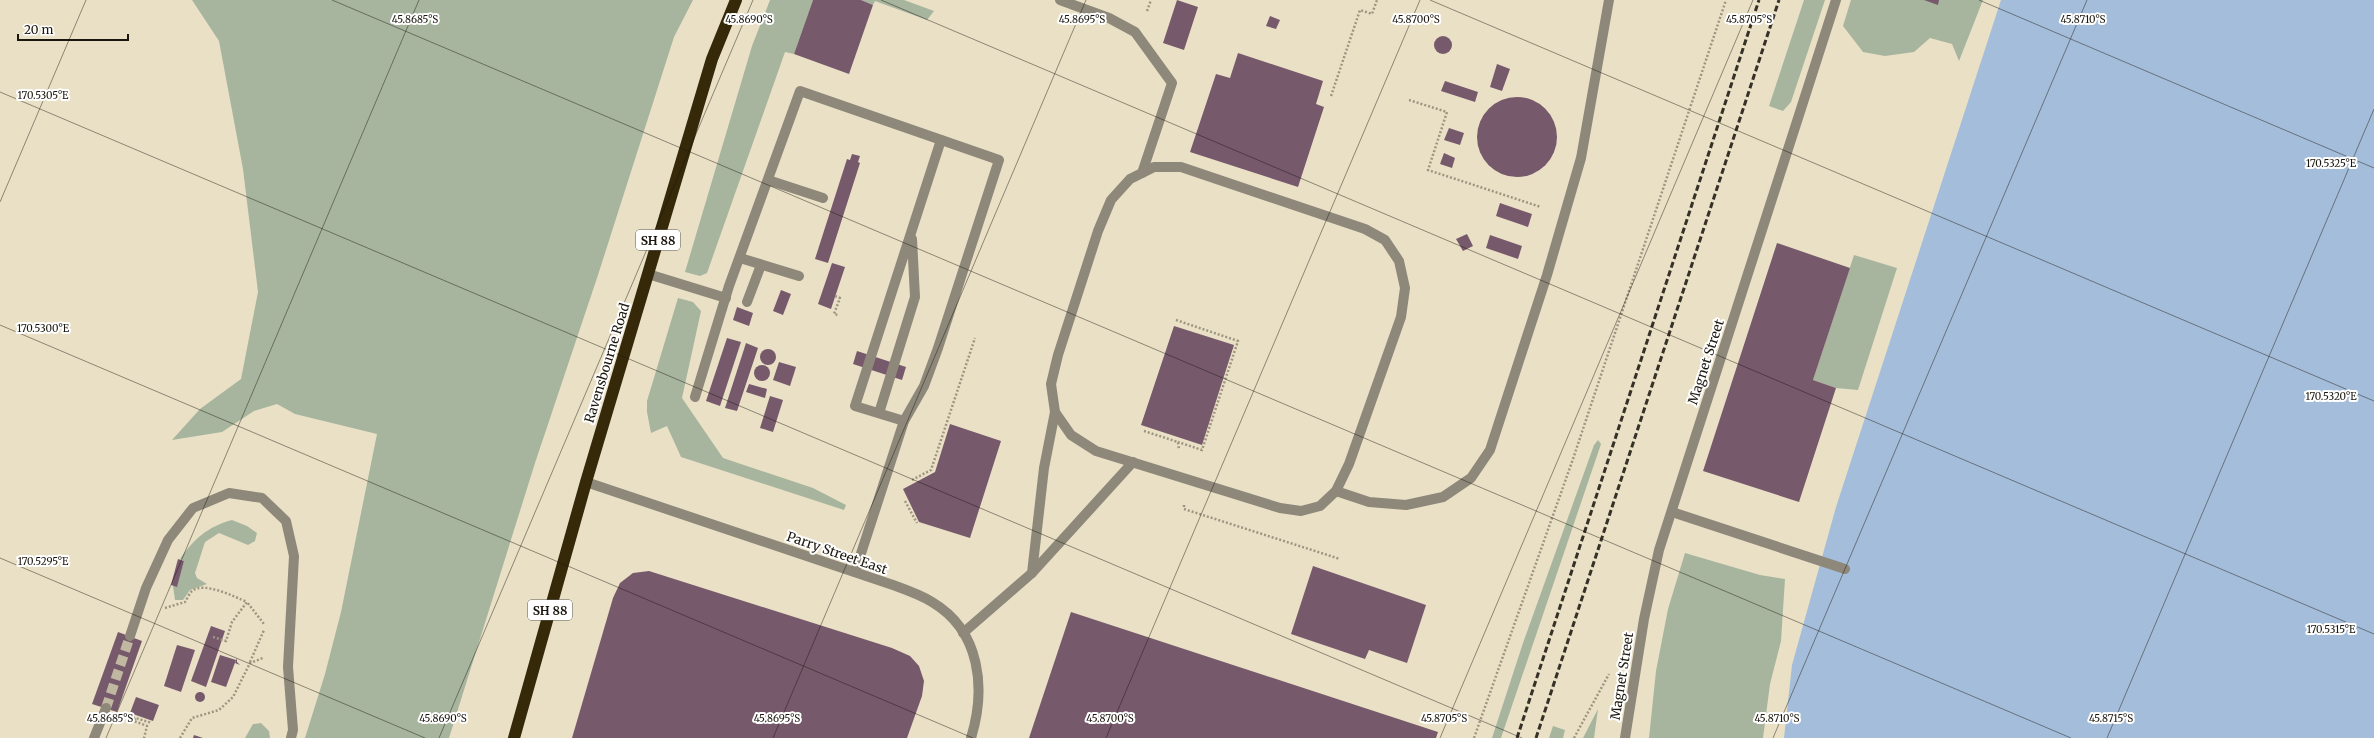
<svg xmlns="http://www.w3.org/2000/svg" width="2374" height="738" font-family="Merriweather,serif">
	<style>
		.green { fill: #a7b59e }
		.water { fill: #a4bdda }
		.building { fill: #77596c }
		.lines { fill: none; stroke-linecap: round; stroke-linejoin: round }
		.minor-tunnel { stroke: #c1b8a1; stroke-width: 10; stroke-dasharray: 10 5; stroke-linecap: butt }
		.path { stroke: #9d9581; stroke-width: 2.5; stroke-dasharray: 2 2; stroke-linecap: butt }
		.minor { stroke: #8e887a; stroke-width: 10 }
		.highway { stroke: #35290a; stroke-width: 12 }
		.rail { stroke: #363126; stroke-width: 3; stroke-dasharray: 6 3; stroke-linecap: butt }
		.ticks { fill: none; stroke: #1b170e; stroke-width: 1; stroke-opacity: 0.45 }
		.labels { text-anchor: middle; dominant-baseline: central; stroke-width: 4; stroke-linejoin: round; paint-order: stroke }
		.shield { fill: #fff; stroke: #5f5d56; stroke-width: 1 }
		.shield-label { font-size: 12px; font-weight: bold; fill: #1b170e }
		.street-label { font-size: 13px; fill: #1b170e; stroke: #fff }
		.ticks-label { font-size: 10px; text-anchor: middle; fill: #1b170e; stroke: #fff; stroke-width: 4; stroke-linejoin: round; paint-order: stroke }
	</style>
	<rect width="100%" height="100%" fill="#eae0c6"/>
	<!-- green -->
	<g class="green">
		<path d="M192 0H693L674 37 598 275 535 463 449 738H305L325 674 341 612 377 434 295 414 277 404 254 411 222 432 172 440 200 409 241 379 258 292 243 169 219 41Z"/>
		<path d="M770 0H813L794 54 785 52 707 273 700 276 685 272 752 46Z"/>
		<path d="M861 0H904L934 11 927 20 875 1 873 5Z"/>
		<path d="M1804 0H1825L1791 102 1783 111 1769 106Z"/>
		<path d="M1851 0H1983L1959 61 1952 44 1930 38 1914 52 1885 56 1863 52 1843 26Z"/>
		<path d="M1854 255 1897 268 1858 390 1836 388 1813 380Z"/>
		<path d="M678 298 693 302 701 311 682 398 723 458 813 488 846 505 844 510 681 457 667 426 651 433 647 412V401Z"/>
		<path d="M1598 440 1601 444 1501 738H1492L1523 643 1594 445Z"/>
		<path d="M232 520 247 526 257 533 255 541 248 545 219 533 205 542 195 573 197 578 207 584 190 590 183 600H175L173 586H177L184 561 180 559C194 539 207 527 232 520Z"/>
		<path d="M1685 553 1760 575 1785 579 1781 641 1770 684 1763 738H1649L1656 671 1668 609Z"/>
		<path d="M1598 709 1594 738H1583Z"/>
		<path d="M261 723 269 731 270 738H245L253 724Z"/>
		<path d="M1553 726 1565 730 1563 738H1549Z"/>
	</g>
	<!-- water -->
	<path class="water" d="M2001 0H2374V738H1784L1792 665 1836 507Z"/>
	<!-- building -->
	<g class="building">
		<path d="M813 0H861L873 5 849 74 794 54Z"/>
		<path d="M1177 0 1198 7 1184 50 1163 43Z"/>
		<path d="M1924 0H1939L1938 5Z"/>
		<path d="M1270 16 1280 20 1276 29 1266 26Z"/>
		<circle cx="1443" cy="45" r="9"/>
		<path d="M1238 53 1323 81 1316 104 1324 107 1298 187 1190 152 1216 74 1230 78Z"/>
		<path d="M1497 64 1510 69 1502 91 1490 87Z"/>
		<path d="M1445 81 1478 92 1475 102 1441 91Z"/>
		<circle cx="1517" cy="137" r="40"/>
		<path d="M1449 128 1464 133 1460 145 1444 140Z"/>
		<path d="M1444 153 1455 158 1452 168 1440 164Z"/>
		<path d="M852 154 860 156 858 162 860 163 828 263 815 259 847 159 850 160Z"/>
		<path d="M1500 203 1532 214 1528 227 1496 216Z"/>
		<path d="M1467 234 1473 246 1463 251 1456 239Z"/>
		<path d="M1490 235 1522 246 1518 259 1486 248Z"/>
		<path d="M1777 243 1850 268 1813 380 1836 388 1799 502 1703 471Z"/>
		<path d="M832 263 845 267 831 309 818 304Z"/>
		<path d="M781 290 791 294 783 315 773 311Z"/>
		<path d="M737 307 753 313 749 326 733 320Z"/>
		<path d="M1174 326 1234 345 1202 445 1141 425Z"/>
		<path d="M727 338 741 342 720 406 706 401Z"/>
		<path d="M746 343 758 348 737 411 725 408Z"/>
		<circle cx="768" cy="357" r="8"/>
		<path d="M857 351 906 367 902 380 853 364Z"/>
		<path d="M779 362 796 367 790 386 773 380Z"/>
		<circle cx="762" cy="373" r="8"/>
		<path d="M749 384 767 389 765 398 746 392Z"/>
		<path d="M770 396 783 400 773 432 760 428Z"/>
		<path d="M950 424 1001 441 970 538 919 522 903 489 935 472Z"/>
		<path d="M178 559 184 561 177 587 171 585Z"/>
		<path d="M1313 566 1426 605 1407 663 1369 650 1365 659 1291 634Z"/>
		<path d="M649 571 892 648 910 656 919 666 924 681 922 696 907 738H572L613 598 620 583 633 573Z"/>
		<path d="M1071 612 1438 732 1436 738H1029Z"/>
		<path d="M211 626 225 631 206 687 191 681Z"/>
		<path d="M118 632 142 641 117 712 92 704Z"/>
		<path d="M177 645 195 650 181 692 164 686Z"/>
		<path d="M220 655 236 660 226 687 211 682Z"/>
		<path d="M237 658V662L240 665 235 663Z"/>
		<circle cx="200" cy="697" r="5"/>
		<path d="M136 697 159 705 153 721 130 713Z"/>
		<path d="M194 735 203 738H193Z"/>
	</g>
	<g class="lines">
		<!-- minor-tunnel -->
		<path class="minor-tunnel" d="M106 708 130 636"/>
		<!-- path -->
		<g class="path">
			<path d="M1147 11 1151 0"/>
			<path d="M1331 96 1360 10 1372 14 1377 0"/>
			<path d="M1409 100 1447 112 1428 170 1541 207"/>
			<path d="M835 296 840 298 834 314 838 315"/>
			<path d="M1176 320 1238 341 1202 450 1178 442"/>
			<path d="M1144 431 1178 442 1179 450"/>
			<path d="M912 480 931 470 975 338"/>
			<path d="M905 501 917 523"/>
			<path d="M1184 505V509L1340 559"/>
			<path d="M165 608 185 602C187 599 189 594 192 591 204 581 235 597 247 602"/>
			<path d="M213 637 226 641 232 622 247 602 264 624"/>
			<path d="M250 662 264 630"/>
			<path d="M129 716 152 723"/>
			<path d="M135 718 134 721 147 726 144 738"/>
			<path d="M180 738 192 718 219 710 233 697 250 663 263 658"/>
			<path d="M1474 738 1573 459 1726 0"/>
			<path d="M1574 738 1609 674"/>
		</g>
		<!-- minor -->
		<g class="minor">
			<path d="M1060 0 1109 18 1135 32 1172 83 1142 173"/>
			<path d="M1154 167H1181L1365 229 1385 240 1399 261 1405 288 1401 317 1349 464 1336 491 1320 506 1301 511 1280 508 1096 451 1071 435 1055 412 1051 384 1058 355 1098 231 1111 200 1130 179Z"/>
			<path d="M768 180 823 198"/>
			<path d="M740 258 799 276"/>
			<path d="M648 274 726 298"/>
			<path d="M747 302 761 265"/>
			<path d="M695 397 729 286 800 91 999 160 938 348 924 386 904 421 855 572"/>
			<path d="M879 413 915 297 912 239"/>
			<path d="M904 421 855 406 941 140"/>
			<path d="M586 482 890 584C904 589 919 594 932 602 981 631 986 689 971 738"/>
			<path d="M1336 491 1369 502 1406 505 1443 497 1471 478 1490 450 1547 275 1581 158 1609 0"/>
			<path d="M1672 512 1845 569"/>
			<path d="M1032 573 1133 462"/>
			<path d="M963 633 1032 573 1044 468 1055 412"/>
			<path d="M130 636 146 588 168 540 193 508 229 493 262 498 286 521 294 556 288 667 293 730 291 738"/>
			<path d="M94 738 106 708"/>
			<path d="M1625 738 1644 619 1659 550 1836 0"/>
		</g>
		<!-- highway -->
		<path class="highway" d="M514 738 586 482 712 59 736 0"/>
		<!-- rail -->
		<g class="rail">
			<path d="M1517 738 1759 0"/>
			<path d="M1536 738 1779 0"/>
		</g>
	</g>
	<!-- ticks -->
	<path class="ticks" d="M332 0 2071 738M881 0 2374 634M1430 0 2374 401M1979 0 2374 168M0 92 1522 738M0 202 86 0M0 325 973 738M0 558 425 738M106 738 419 0M439 738 753 0M773 738 1086 0M1106 738 1420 0M1440 738 1753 0M1773 738 2087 0M2107 738 2374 109"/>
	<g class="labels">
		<!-- shield labels -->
		<g class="shield">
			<rect x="636" y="230" width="44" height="20" rx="3"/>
			<rect x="528" y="600" width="44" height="20" rx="3"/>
		</g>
		<g class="shield-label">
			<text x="658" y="240">SH 88</text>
			<text x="550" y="610">SH 88</text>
		</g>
		<!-- street labels -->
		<g class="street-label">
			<text transform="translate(1706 362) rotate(-72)">Magnet Street</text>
			<text transform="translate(607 363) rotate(-73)">Ravensbourne Road</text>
			<text transform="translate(837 553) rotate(19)">Parry Street East</text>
			<text transform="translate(1622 676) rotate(-81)">Magnet Street</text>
		</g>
	</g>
	<g class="ticks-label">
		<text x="415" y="23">45.8685°S</text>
		<text x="749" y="23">45.8690°S</text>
		<text x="1749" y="23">45.8705°S</text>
		<text x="2083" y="23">45.8710°S</text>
		<text x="1082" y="23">45.8695°S</text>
		<text x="1416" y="23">45.8700°S</text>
		<text x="43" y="99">170.5305°E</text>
		<text x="2331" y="167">170.5325°E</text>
		<text x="43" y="332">170.5300°E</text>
		<text x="2331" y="400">170.5320°E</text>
		<text x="43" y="565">170.5295°E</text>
		<text x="2331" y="633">170.5315°E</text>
		<text x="110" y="722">45.8685°S</text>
		<text x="443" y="722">45.8690°S</text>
		<text x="777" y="722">45.8695°S</text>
		<text x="1110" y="722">45.8700°S</text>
		<text x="1444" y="722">45.8705°S</text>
		<text x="1777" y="722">45.8710°S</text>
		<text x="2111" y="722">45.8715°S</text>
	</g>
	<!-- scale -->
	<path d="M18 34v6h110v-6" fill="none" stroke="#1b170e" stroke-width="2"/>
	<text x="24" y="34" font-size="12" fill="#1b170e" stroke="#ffffff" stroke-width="3" paint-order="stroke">20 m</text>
</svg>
